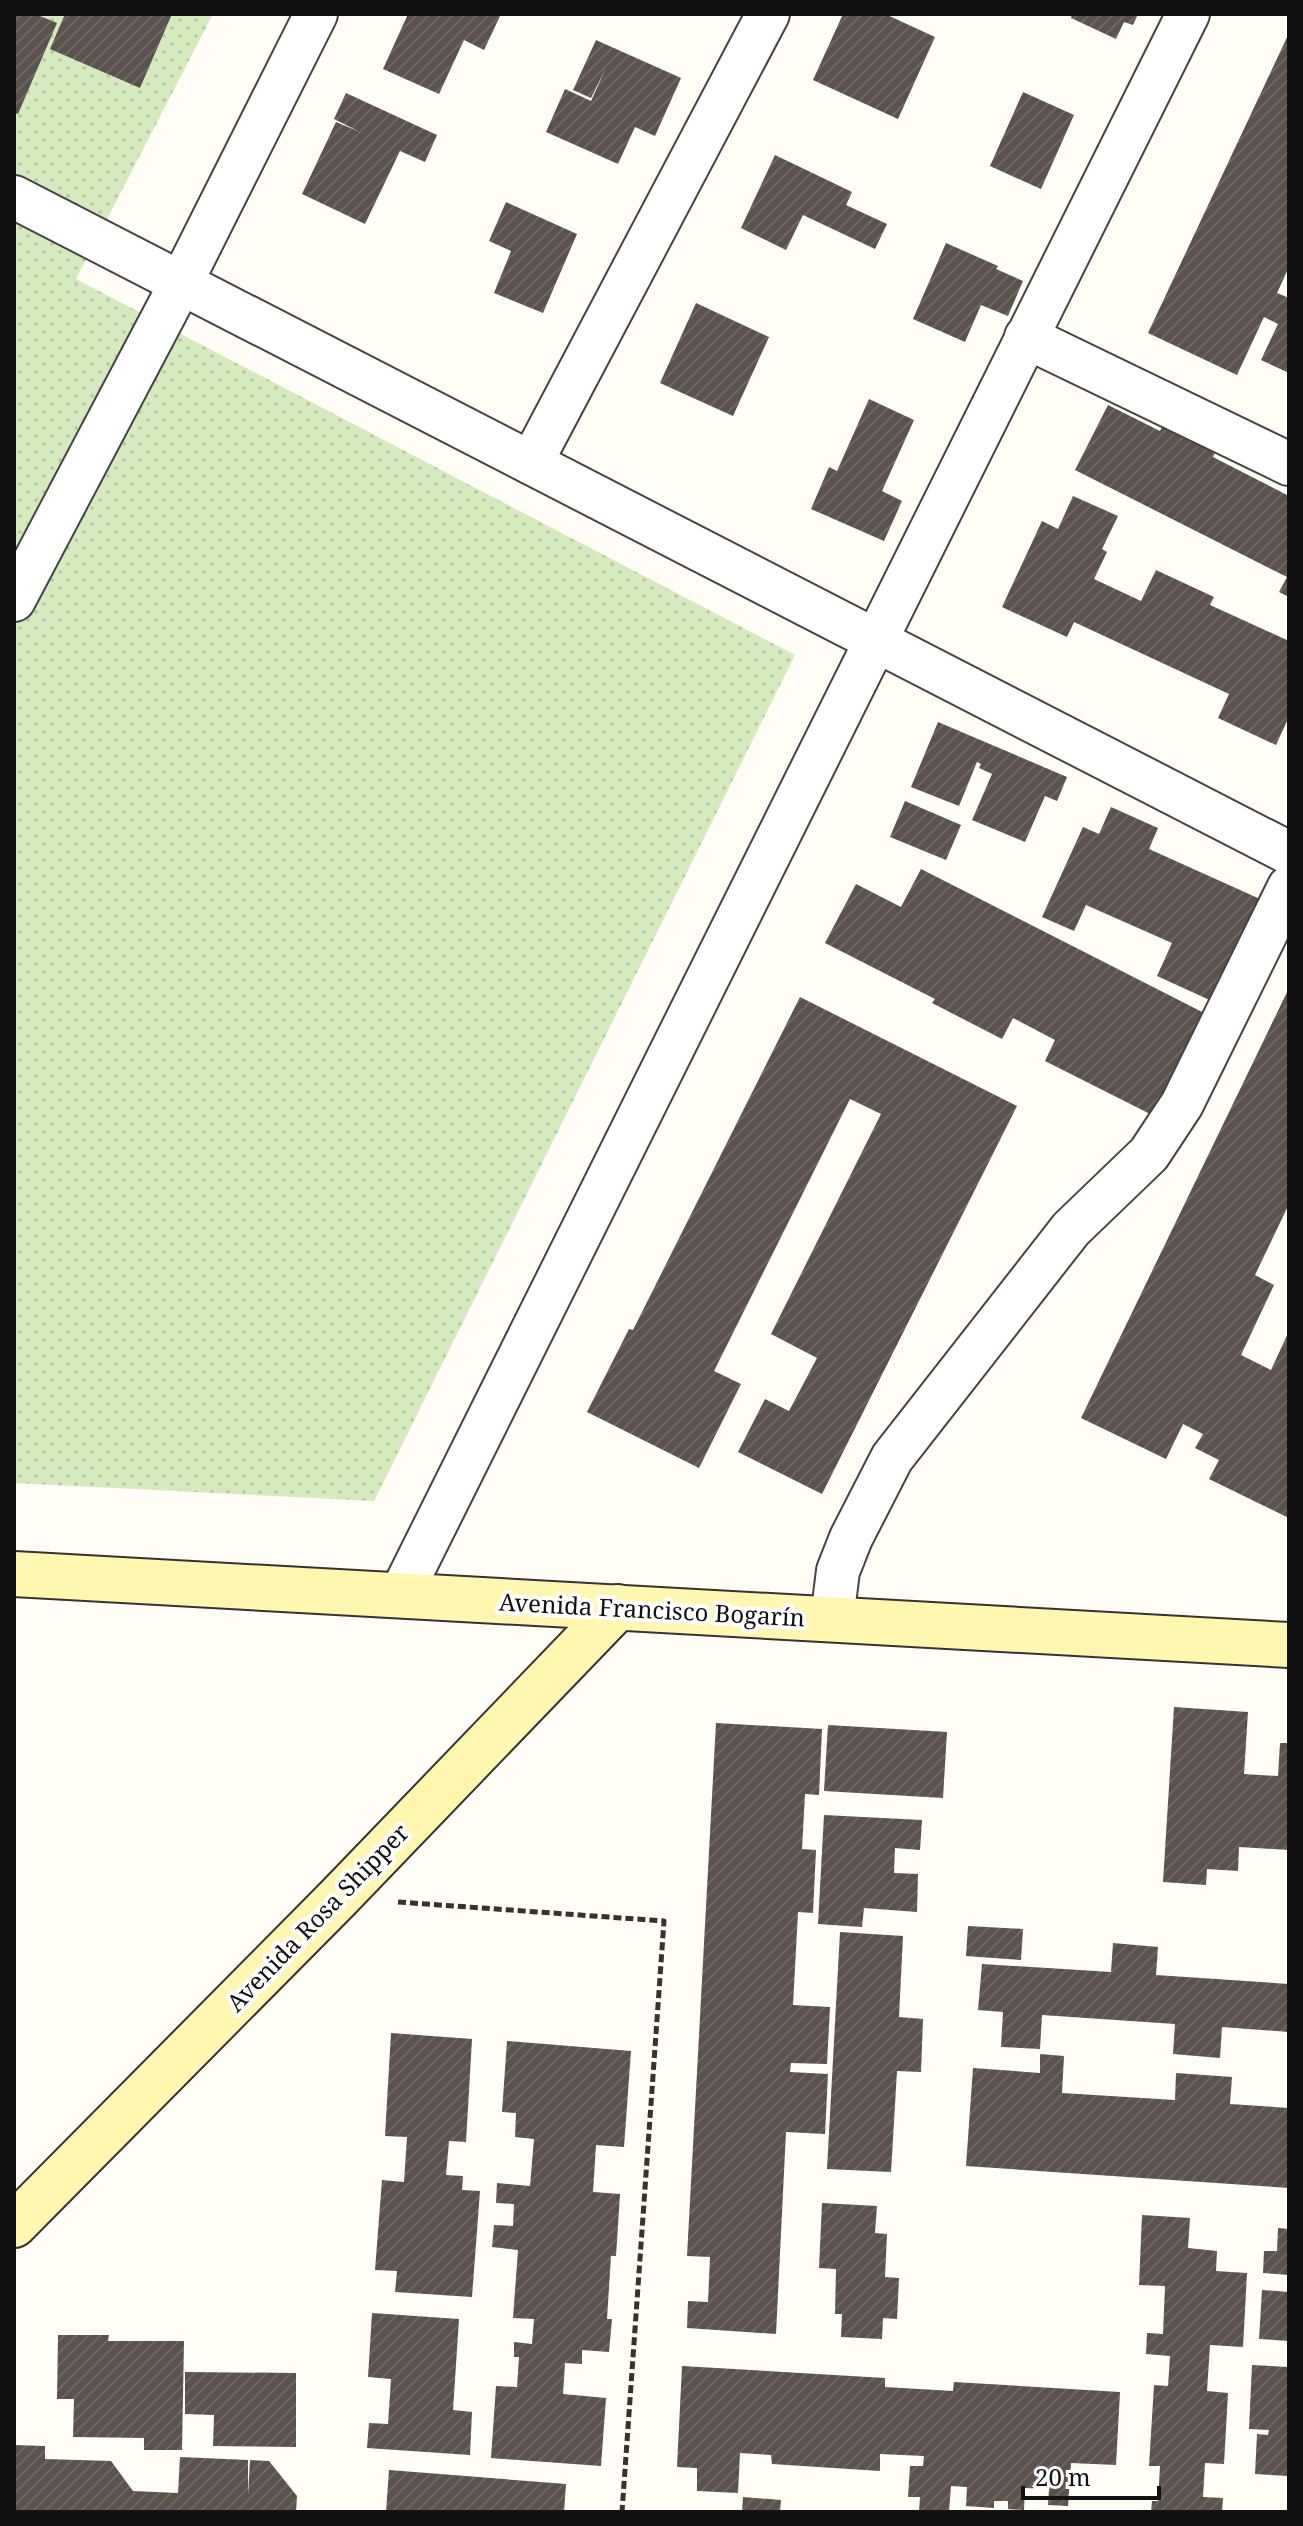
<svg xmlns="http://www.w3.org/2000/svg" width="1303" height="2526" font-family="'Noto Serif',serif">
	<style>
		.green { fill: url(#green-dots) }
		.building { fill: url(#building-hatch) }
		.lines { fill: none; stroke-linecap: round; stroke-linejoin: round }
		.street-casing { stroke: #444; stroke-width: 46 }
		.secondary-casing { stroke: #333; stroke-width: 48 }
		.path { stroke: #333; stroke-width: 5; stroke-dasharray: 8 4; stroke-linecap: butt }
		.street { stroke: #fff; stroke-width: 42 }
		.secondary { stroke: #fff6b0; stroke-width: 44 }
		.labels { text-anchor: middle; dominant-baseline: central; stroke-width: 8; stroke-linejoin: round; paint-order: stroke }
		.street-label { font-size: 24px; fill: #111; stroke: #fff }
	</style>
	<defs>
		<pattern id="green-dots" width="8" height="8" patternUnits="userSpaceOnUse" patternTransform="scale(2)"><rect width="8" height="8" fill="#d5ebbd"/><path d="M2 2h.1M6 6h.1" fill="none" stroke="#b6c8a1" stroke-width="1.8" stroke-linecap="round"/></pattern>
		<pattern id="building-hatch" width="6" height="6" patternUnits="userSpaceOnUse" patternTransform="scale(2)"><rect width="6" height="6" fill="#5a524d"/><path d="M-1 1l2-2M0 6l6-6M5 7l2-2" fill="none" stroke="#6d6662"/></pattern>
	</defs>
	<rect width="100%" height="100%" fill="#fffdf5"/>
	<!-- green -->
	<path class="green" d="M14 14H213L76 279 795 655 374 1501 14 1483Z"/>
	<!-- building -->
	<g class="building">
		<path d="M14 14H35L57 23 18 114 14 113Z"/>
		<path d="M65 14H172L140 88 50 49Z"/>
		<path d="M408 14H501L484 50 464 40 439 94 383 69Z"/>
		<path d="M843 14H885L935 37 898 119 813 80Z"/>
		<path d="M1072 14H1138L1133 25 1124 22 1116 39 1071 18Z"/>
		<path d="M1289 33V267L1277 293 1289 298V373L1261 360 1278 324 1264 317 1237 375 1148 333Z"/>
		<path d="M596 40 681 78 655 136 635 127 618 164 546 132 565 89 591 101 606 68 591 98 573 90Z"/>
		<path d="M1023 92 1074 115 1041 189 990 166Z"/>
		<path d="M346 93 437 135 425 162 400 151 365 224 302 194 336 122 360 132 334 119Z"/>
		<path d="M775 155 852 192 846 205 887 224 875 249 803 215 786 250 741 228Z"/>
		<path d="M506 202 577 234 543 313 494 293 511 251 489 241Z"/>
		<path d="M946 243 998 266 996 269 1023 281 1008 316 981 305 965 342 913 319Z"/>
		<path d="M696 303 769 337 733 416 660 383Z"/>
		<path d="M869 399 914 420 882 491 902 501 884 541 811 509 829 467 837 471Z"/>
		<path d="M1108 405 1160 431 1170 412 1221 439 1213 457 1289 496V597L1279 592 1287 577 1075 470Z"/>
		<path d="M1073 496 1118 516 1102 549 1107 552 1094 579 1141 601 1156 570 1214 597 1210 605 1289 641V722L1287 721 1276 745 1218 718 1229 694 1074 622 1067 637 1002 607 1042 521 1058 529Z"/>
		<path d="M938 722 1067 777 1057 801 1045 796 1025 842 972 820 992 774 979 768 981 764 977 762 959 806 911 787Z"/>
		<path d="M905 801 961 825 946 860 890 837Z"/>
		<path d="M1111 807 1158 828 1149 849 1260 899 1214 1002 1157 976 1172 943 1086 905 1074 931 1042 917 1083 827 1099 834Z"/>
		<path d="M921 869 1212 1017 1160 1119 1045 1061 1055 1040 1013 1018 1002 1039 932 1003 935 999 825 943 856 884 901 907Z"/>
		<path d="M1289 988V1204L1255 1275 1274 1285 1241 1355 1271 1370 1289 1331V1518L1209 1479 1219 1460 1195 1448 1203 1434 1183 1424 1166 1459 1081 1418Z"/>
		<path d="M800 997 1017 1106 822 1494 738 1452 765 1399 789 1411 817 1358 771 1334 881 1114 850 1099 714 1371 741 1384 699 1468 587 1412 629 1329 633 1330Z"/>
		<path d="M1174 1707 1248 1712 1244 1774 1278 1776 1280 1743H1289V1850L1239 1847 1238 1871 1207 1869 1206 1885 1163 1882Z"/>
		<path d="M716 1723 822 1729 819 1795 805 1794 802 1849 816 1850 813 1913 798 1912 793 2005 830 2007 827 2064 791 2063 790 2072 828 2074 825 2134 786 2132 776 2334 687 2328 688 2301 708 2302 710 2257 687 2256Z"/>
		<path d="M828 1725 947 1732 943 1798 824 1791Z"/>
		<path d="M824 1815 922 1820 920 1850 895 1848 894 1873 918 1874 917 1912 864 1908 862 1927 818 1924Z"/>
		<path d="M968 1926 1023 1929 1021 1960 966 1956Z"/>
		<path d="M840 1932 903 1936 899 2017 923 2019 921 2072 897 2071 891 2172 827 2169Z"/>
		<path d="M1113 1943 1158 1947 1156 1975 1289 1984V2032L1222 2027 1220 2058 1173 2054 1175 2024 1042 2015 1040 2049 1001 2047 1003 2012 978 2010 982 1964 1111 1972Z"/>
		<path d="M391 2033 472 2039 466 2142 449 2141 446 2175 463 2176 462 2190 480 2191 472 2297 395 2292 397 2271 375 2270 382 2180 404 2182 407 2137 385 2136Z"/>
		<path d="M507 2041 631 2051 624 2147 596 2145 593 2192 620 2194 616 2256H611L607 2319H612L609 2352 582 2350V2364L565 2363 563 2394 606 2398 601 2466 491 2458 496 2386 517 2387 519 2357H514V2342L532 2344 534 2319 513 2318 518 2250 492 2247 494 2225 513 2226 514 2204 496 2203 497 2183 530 2186 534 2139 515 2137 516 2113 502 2112Z"/>
		<path d="M1040 2054 1064 2056 1062 2093 1175 2100 1176 2073 1232 2077 1230 2104 1289 2108V2188L966 2166 973 2068 1040 2073Z"/>
		<path d="M822 2203 877 2206 875 2233 887 2234 885 2277 899 2278 897 2319 883 2318 882 2339 841 2337 842 2314H835L836 2269 819 2268Z"/>
		<path d="M1142 2215 1190 2218 1188 2248 1217 2251 1216 2271 1247 2273 1243 2347 1210 2345 1207 2391 1228 2393 1224 2464 1205 2463 1203 2497 1223 2498 1222 2512H1151L1152 2501H1158L1160 2466H1149L1154 2385 1168 2386 1170 2356 1146 2354 1147 2333 1163 2334 1165 2286 1139 2285Z"/>
		<path d="M1278 2228 1289 2229V2275L1263 2273 1264 2251H1277Z"/>
		<path d="M1262 2290 1289 2292V2341L1259 2339Z"/>
		<path d="M372 2313 459 2319 453 2410 472 2412 470 2455 367 2448 369 2423 388 2424 391 2379 368 2377Z"/>
		<path d="M58 2335H109L108 2341H184L182 2450H144V2438L73 2437 74 2399H57Z"/>
		<path d="M1252 2365 1289 2367V2476L1255 2474 1257 2434 1268 2435 1269 2430 1249 2429Z"/>
		<path d="M682 2366 885 2378V2387L953 2391 954 2382 1120 2392 1116 2465 1071 2463 1068 2506 1048 2505 1049 2489 1025 2488 1024 2510 1008 2509V2501H994V2508L966 2506 967 2487 951 2486 949 2512H919L920 2497H908L910 2466H923L924 2456 880 2454V2471L772 2464 771 2455 740 2453 738 2493 697 2491V2468L677 2467Z"/>
		<path d="M185 2372 296 2373V2447L213 2446 214 2415 185 2414Z"/>
		<path d="M14 2445 45 2446V2459L111 2461 133 2491 178 2493 180 2457 248 2460V2495L250 2460 269 2461 297 2496 296 2512H14Z"/>
		<path d="M389 2470 566 2484 564 2512H386Z"/>
		<path d="M743 2497 781 2500 780 2512H742Z"/>
	</g>
	<g class="lines">
		<defs>
			<g id="street">
				<path d="M14 197 1289 853"/>
				<path d="M1026 337 1289 464"/>
				<path d="M531 463 768 14"/>
				<path d="M14 600 181 283 316 14"/>
				<path d="M400 1596 1188 14"/>
				<path d="M832 1619 838 1571 851 1538 892 1458 1071 1229 1149 1154 1182 1104 1289 887"/>
			</g>
			<g id="secondary">
				<path d="M14 1574 1289 1645"/>
				<path d="M14 2225 339 1897 618 1607"/>
			</g>
		</defs>
		<!-- street casing -->
		<use href="#street" class="street-casing"/>
		<!-- secondary casing -->
		<use href="#secondary" class="secondary-casing"/>
		<!-- path -->
		<path class="path" d="M398 1902 664 1921 622 2512"/>
		<!-- street -->
		<use href="#street" class="street"/>
		<!-- secondary -->
		<use href="#secondary" class="secondary"/>
	</g>
	<g class="labels">
		<!-- street labels -->
		<g class="street-label">
			<text transform="translate(652 1609) rotate(3)">Avenida Francisco Bogarín</text>
			<text transform="translate(317 1917) rotate(-46)">Avenida Rosa Shipper</text>
		</g>
	</g>
	<!-- border -->
	<rect width="1303" height="2526" fill="none" stroke="#111111" stroke-width="32"/>
	<!-- scale -->
	<path d="M1023 2486v12h136v-12" fill="none" stroke="#111111" stroke-width="4"/>
	<text x="1035" y="2486" font-size="24" fill="#111111" stroke="#ffffff" stroke-width="6" paint-order="stroke">20 m</text>
</svg>
